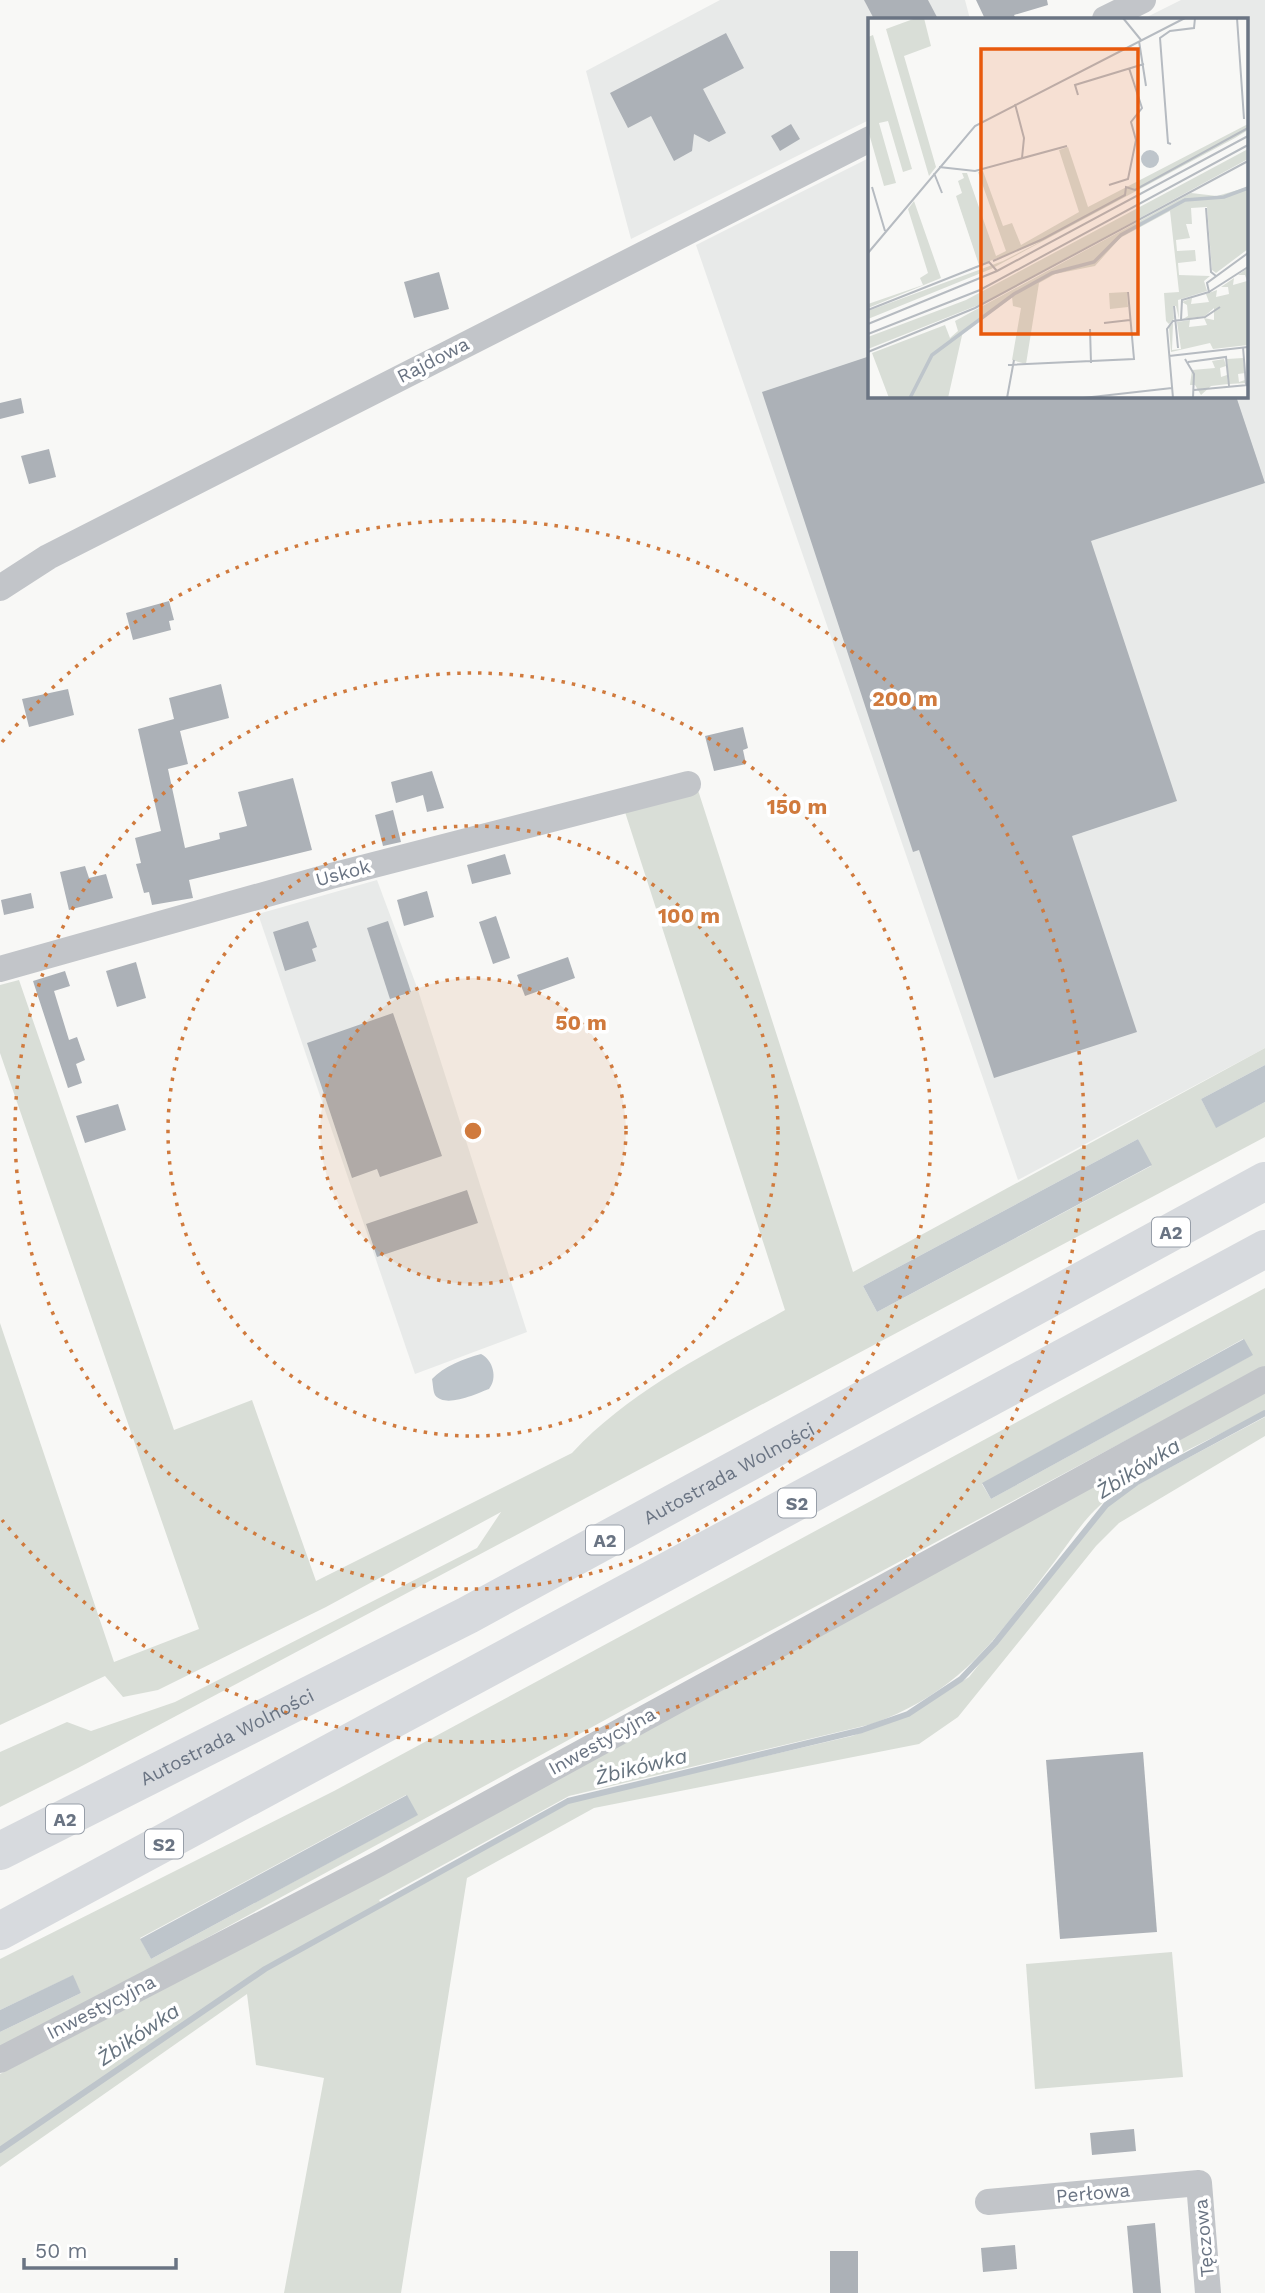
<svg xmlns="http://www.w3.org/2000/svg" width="1265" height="2293" font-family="'Work Sans',sans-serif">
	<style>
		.built { fill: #e8eae9 }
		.green { fill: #d9ded7; fill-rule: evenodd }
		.water { fill: #bec5cb }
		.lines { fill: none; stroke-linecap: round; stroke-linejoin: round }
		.stream { stroke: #bec5cb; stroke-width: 6 }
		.building { fill: #acb1b7 }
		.minor { stroke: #c2c5c9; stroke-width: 26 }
		.highway { stroke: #d7dade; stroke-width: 38 }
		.ring { fill: none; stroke: #d07a3d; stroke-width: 3.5; stroke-dasharray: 3.5 7 }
		.labels { text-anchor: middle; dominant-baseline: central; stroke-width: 7; stroke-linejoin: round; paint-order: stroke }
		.shield { fill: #fff; stroke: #979ea8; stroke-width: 2 }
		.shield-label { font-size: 18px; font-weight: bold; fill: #6a7483 }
		.street-label { font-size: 19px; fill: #6a7483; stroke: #fff }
		.water-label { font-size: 21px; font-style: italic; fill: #66737f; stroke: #fff }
		.inset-river { fill: none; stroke: #bec5cb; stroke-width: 3.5 }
		.inset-road { fill: none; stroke: #b6bbc1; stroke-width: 2 }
		.view { fill: #e8590c; fill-opacity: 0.15; stroke: #e8590c; stroke-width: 3.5 }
		.inset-edge { fill: none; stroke: #6a7483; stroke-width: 3.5 }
		.centre { fill: #d07a3d; stroke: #fff; stroke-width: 3.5 }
		.ring-label { font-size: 21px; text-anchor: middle; font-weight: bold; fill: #d07a3d; stroke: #fff; stroke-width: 7; stroke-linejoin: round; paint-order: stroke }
	</style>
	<rect width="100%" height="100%" fill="#f8f8f6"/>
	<!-- built -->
	<g class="built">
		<path d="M720 0H965L970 19H870L869 120 631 239 586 71Z"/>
		<path d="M1181 0H1265V1048L1018 1180 696 245 869 158 870 396H1246V19H1143Z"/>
		<path d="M377 880 418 990 527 1332 415 1374 258 914Z"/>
	</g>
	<!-- green -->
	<g class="green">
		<path d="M697 787 853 1272 1265 1048V1065L1201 1099 1216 1127 1265 1102V1137L78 1768 0 1807V1752L67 1722 91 1731 175 1702 477 1548 501 1512 326 1607 158 1690 123 1697 105 1676 0 1725V1323L114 1662 199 1629 0 1053V985L19 980 174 1430 252 1400 316 1581 572 1453C632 1389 710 1352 785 1310L625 812ZM1138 1139 1151 1166 877 1312 863 1286Z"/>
		<path d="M1265 1288V1366L669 1685 0 2051V2032L81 1993 72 1976 0 2010V1959L334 1791ZM1243 1339 1252 1355 991 1499 982 1484ZM406 1795 417 1815 151 1959 140 1938Z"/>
		<path d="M1265 1389V1411C1217 1437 1132 1473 1095 1510 1080 1525 1068 1544 1055 1561 997 1636 965 1690 872 1724L569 1796 379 1900 383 1906 573 1801 852 1736 911 1714 969 1677 1104 1509 1126 1491 1265 1417V1436L1119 1523 1096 1546 958 1717 919 1744 594 1808 467 1878 401 2293H284L324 2078 256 2065 247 1994 0 2167V2074L301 1917Z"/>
		<path d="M1172 1952 1183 2077 1035 2089 1026 1964Z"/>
	</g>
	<!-- water -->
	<g class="water">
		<path d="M1265 1065V1102L1216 1128 1201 1099Z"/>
		<path d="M1138 1139 1152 1165 877 1312 863 1286Z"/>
		<path d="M1244 1339 1253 1355 991 1499 982 1483Z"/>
		<path d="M481 1354C493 1360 498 1378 489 1389 478 1393 445 1409 435 1395 433 1391 433 1384 432 1379 443 1367 465 1358 481 1354Z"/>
		<path d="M407 1795 418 1815 151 1959 140 1939Z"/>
		<path d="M73 1975 81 1993 0 2032V2010Z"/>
	</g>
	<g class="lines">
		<!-- stream -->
		<path class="stream" d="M0 2150 265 1969 568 1801 862 1730 908 1714 961 1679 995 1643 1106 1505 1137 1482 1265 1413"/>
	</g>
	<!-- building -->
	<g class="building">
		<path d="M864 0H928L938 19H874Z"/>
		<path d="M976 0H1047L1048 5 1014 15 1016 19H985Z"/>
		<path d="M726 33 744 68 703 89 726 133 709 142 694 134 692 151 674 161 651 116 628 128 610 93Z"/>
		<path d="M791 124 800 139 780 151 771 136Z"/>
		<path d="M439 272 449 309 414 318 404 282Z"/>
		<path d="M870 356V396H1236L1265 483 1091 541 1177 801 1072 836 1137 1032 994 1078 919 850 913 852 762 392Z"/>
		<path d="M21 398 24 413 0 419V403Z"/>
		<path d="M49 449 56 477 29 484 21 456Z"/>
		<path d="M169 601 174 620 169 621 171 630 133 640 126 613Z"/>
		<path d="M221 684 229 718 180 731 188 764 168 769 185 848 220 839 219 833 247 826 238 792 293 778 312 850 189 880 193 898 152 905 149 892 144 893 136 864 141 863 135 838 161 831 138 729 174 719 169 698Z"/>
		<path d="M68 689 74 715 29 727 22 699Z"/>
		<path d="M743 727 748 748 743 750 746 764 714 771 705 736Z"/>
		<path d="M432 771 444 808 427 812 423 795 396 803 391 782Z"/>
		<path d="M393 810 401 842 383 846 375 815Z"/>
		<path d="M505 854 511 874 472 884 467 865Z"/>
		<path d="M85 866 89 878 106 874 113 898 69 910 60 872Z"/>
		<path d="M427 891 434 917 404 926 397 900Z"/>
		<path d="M31 893 34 908 4 915 1 900Z"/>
		<path d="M496 916 510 958 493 964 479 922Z"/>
		<path d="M308 921 317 947 312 949 316 961 285 971 273 932Z"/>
		<path d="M388 921 411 992 390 999 367 928Z"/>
		<path d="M568 957 575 978 525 996 517 975Z"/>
		<path d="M136 962 146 998 117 1007 106 971Z"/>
		<path d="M65 971 70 986 54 991 69 1040 77 1037 85 1060 76 1064 82 1083 68 1088 33 981Z"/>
		<path d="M393 1013 442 1156 380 1177 377 1169 352 1178 307 1043Z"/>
		<path d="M118 1104 126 1130 85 1143 76 1116Z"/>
		<path d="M467 1190 478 1223 377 1257 366 1224Z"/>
		<path d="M1143 1752 1157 1932 1060 1939 1046 1760Z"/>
		<path d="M1134 2129 1136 2151 1092 2155 1090 2133Z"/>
		<path d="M1155 2223 1161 2293H1133L1127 2226Z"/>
		<path d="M1015 2245 1017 2269 983 2272 981 2248Z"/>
		<rect x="830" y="2251" width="28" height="42"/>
	</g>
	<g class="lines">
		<!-- minor -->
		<g class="minor">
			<path d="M1105 19 1143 0"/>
			<path d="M0 588 48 557 870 139"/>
			<path d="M0 969 331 876 688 784"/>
			<path d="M0 2060 378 1864 1265 1379"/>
			<path d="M988 2202 1199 2183 1208 2293"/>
		</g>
		<!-- highway -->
		<g class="highway">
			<path id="s1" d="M0 1851 468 1615 1265 1181"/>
			<path d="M0 1931 1265 1249"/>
		</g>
	</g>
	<!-- distance rings -->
	<circle cx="473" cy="1131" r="153" fill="#d07a3d" fill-opacity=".12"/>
	<g class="ring">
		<circle cx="473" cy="1131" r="153"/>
		<circle cx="473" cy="1131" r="305"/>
		<circle cx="473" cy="1131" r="458"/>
		<path d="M2 742A611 611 0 1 1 2 1520"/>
	</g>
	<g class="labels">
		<!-- shield labels -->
		<g class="shield">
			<rect x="1152" y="1217.5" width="38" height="29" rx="5"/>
			<rect x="778" y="1488.5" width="38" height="29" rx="5"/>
			<rect x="586" y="1525.5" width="38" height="29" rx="5"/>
			<rect x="46" y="1804.5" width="38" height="29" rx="5"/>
			<rect x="145" y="1829.5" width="38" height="29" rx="5"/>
		</g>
		<g class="shield-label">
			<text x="1171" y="1232">A2</text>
			<text x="797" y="1503">S2</text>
			<text x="605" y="1540">A2</text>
			<text x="65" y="1819">A2</text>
			<text x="164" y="1844">S2</text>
		</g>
		<!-- street labels -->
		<g class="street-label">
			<text transform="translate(433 360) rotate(-27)">Rajdowa</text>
			<text transform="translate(343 873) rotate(-15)">Uskok</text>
			<text stroke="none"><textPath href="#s1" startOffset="821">Autostrada Wolności</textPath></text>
			<text stroke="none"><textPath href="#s1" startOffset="254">Autostrada Wolności</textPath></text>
			<text transform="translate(602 1741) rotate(-29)">Inwestycyjna</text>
			<text transform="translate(101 2007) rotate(-27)">Inwestycyjna</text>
			<text transform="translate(1093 2193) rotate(-5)">Perłowa</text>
			<text transform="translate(1204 2238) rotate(-95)">Tęczowa</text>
		</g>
		<!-- water labels -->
		<g class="water-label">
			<text transform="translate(1138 1468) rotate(-32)">Żbikówka</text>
			<text transform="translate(641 1766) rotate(-14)">Żbikówka</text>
			<text transform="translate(138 2034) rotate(-34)">Żbikówka</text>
		</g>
	</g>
	<!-- overview -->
	<g transform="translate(868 18)">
		<rect width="380" height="380" fill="#f8f8f6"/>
		<path d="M48 0H56L63 28 36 38 68 149 61 158 18 11ZM5 17 44 151 35 154 20 103 11 105 28 165 16 168 0 112V19ZM380 106V112L367 120 123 251 0 301V293L135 243 172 224 111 247 88 178 94 175 90 163 96 160 94 155H99L128 238 138 233 110 154 115 153 135 208 144 205 153 227 211 194 191 132 200 129 220 189ZM380 131V141L118 284 0 331V319L98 282ZM380 169V231L348 255 344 252 339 189 323 190 324 206H318L322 220 308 222 309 233 327 232 328 243 310 245 311 257 342 258 336 263 339 273 310 282 311 301 308 288H305L306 301 301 306 298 303 296 275 311 274 302 193 252 220 227 248 187 256 171 265 158 346 144 342 153 290 145 288 144 279 95 313 80 380H21L4 335 77 307 82 320 90 313 87 303 323 175 349 178ZM46 183 73 260 0 290V286L55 267 52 260 60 255 40 191ZM380 250V327L345 331 342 325 303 334 301 309 305 305 304 332 313 331 309 304 322 302 321 309 339 307 336 300 346 302V290L337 298 315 301 320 298 319 287 314 284 324 280 323 286 341 284 338 276 349 272 348 279 361 276 360 269H353L366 260 365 267 379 263 377 257H370ZM259 274 260 289 242 291 241 275ZM375 340 377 355 370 356 371 364 377 362 378 365 361 366 359 341ZM356 341 358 348 352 350 353 359 359 357 360 366 343 368 333 377 327 367H322L324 352 347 350 344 343Z" fill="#d9ded7"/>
		<path d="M273 141a9 9 0 1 1 18 0a9 9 0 1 1-18 0Z" fill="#bec5cb"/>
		<path class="inset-river" d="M42 380 64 337 146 276 184 255 226 244 253 217 317 182 356 179 380 170"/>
		<path class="inset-road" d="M255 0 273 22M369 0 376 101M271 23 278 68M210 77 207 67 276 46M147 86 156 120 154 140M303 126 300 125 292 20 302 13 326 10 327 0M71 149 107 153 199 128M66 155 74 175M241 167 260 161 268 122 263 104 274 90 261 50M4 169 17 213M338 190 343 254 348 258M0 235 107 108 317 0M125 243 175 221 257 177 258 169 267 172 380 110M341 274 380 249M306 288 310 330M0 292 121 244 129 253M313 302 314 282 341 274 339 265 380 235M236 305 262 302M0 306 129 253 380 118M222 311 223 345M0 316 112 272 380 127M375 329 378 367M0 334 107 290 380 143M301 338 380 329M317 341 326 356 325 380M320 344 358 339 361 368M140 347 266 341 260 274M326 372 380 367M139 380 146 342M215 380 304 370M305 380 299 311 305 303 337 299 352 289"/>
		<path class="view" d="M113 31H270V316H113Z"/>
		<rect width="380" height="380" class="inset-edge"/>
	</g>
	<circle cx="473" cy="1131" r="10" class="centre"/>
	<g class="ring-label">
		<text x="905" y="706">200 m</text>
		<text x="797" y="814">150 m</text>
		<text x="689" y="923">100 m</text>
		<text x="581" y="1030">50 m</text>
	</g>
	<!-- scale -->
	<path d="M24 2258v10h152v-10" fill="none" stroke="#6a7483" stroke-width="3.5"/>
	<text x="35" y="2258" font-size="21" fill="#6a7483" stroke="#ffffff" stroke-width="5" paint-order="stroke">50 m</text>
</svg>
